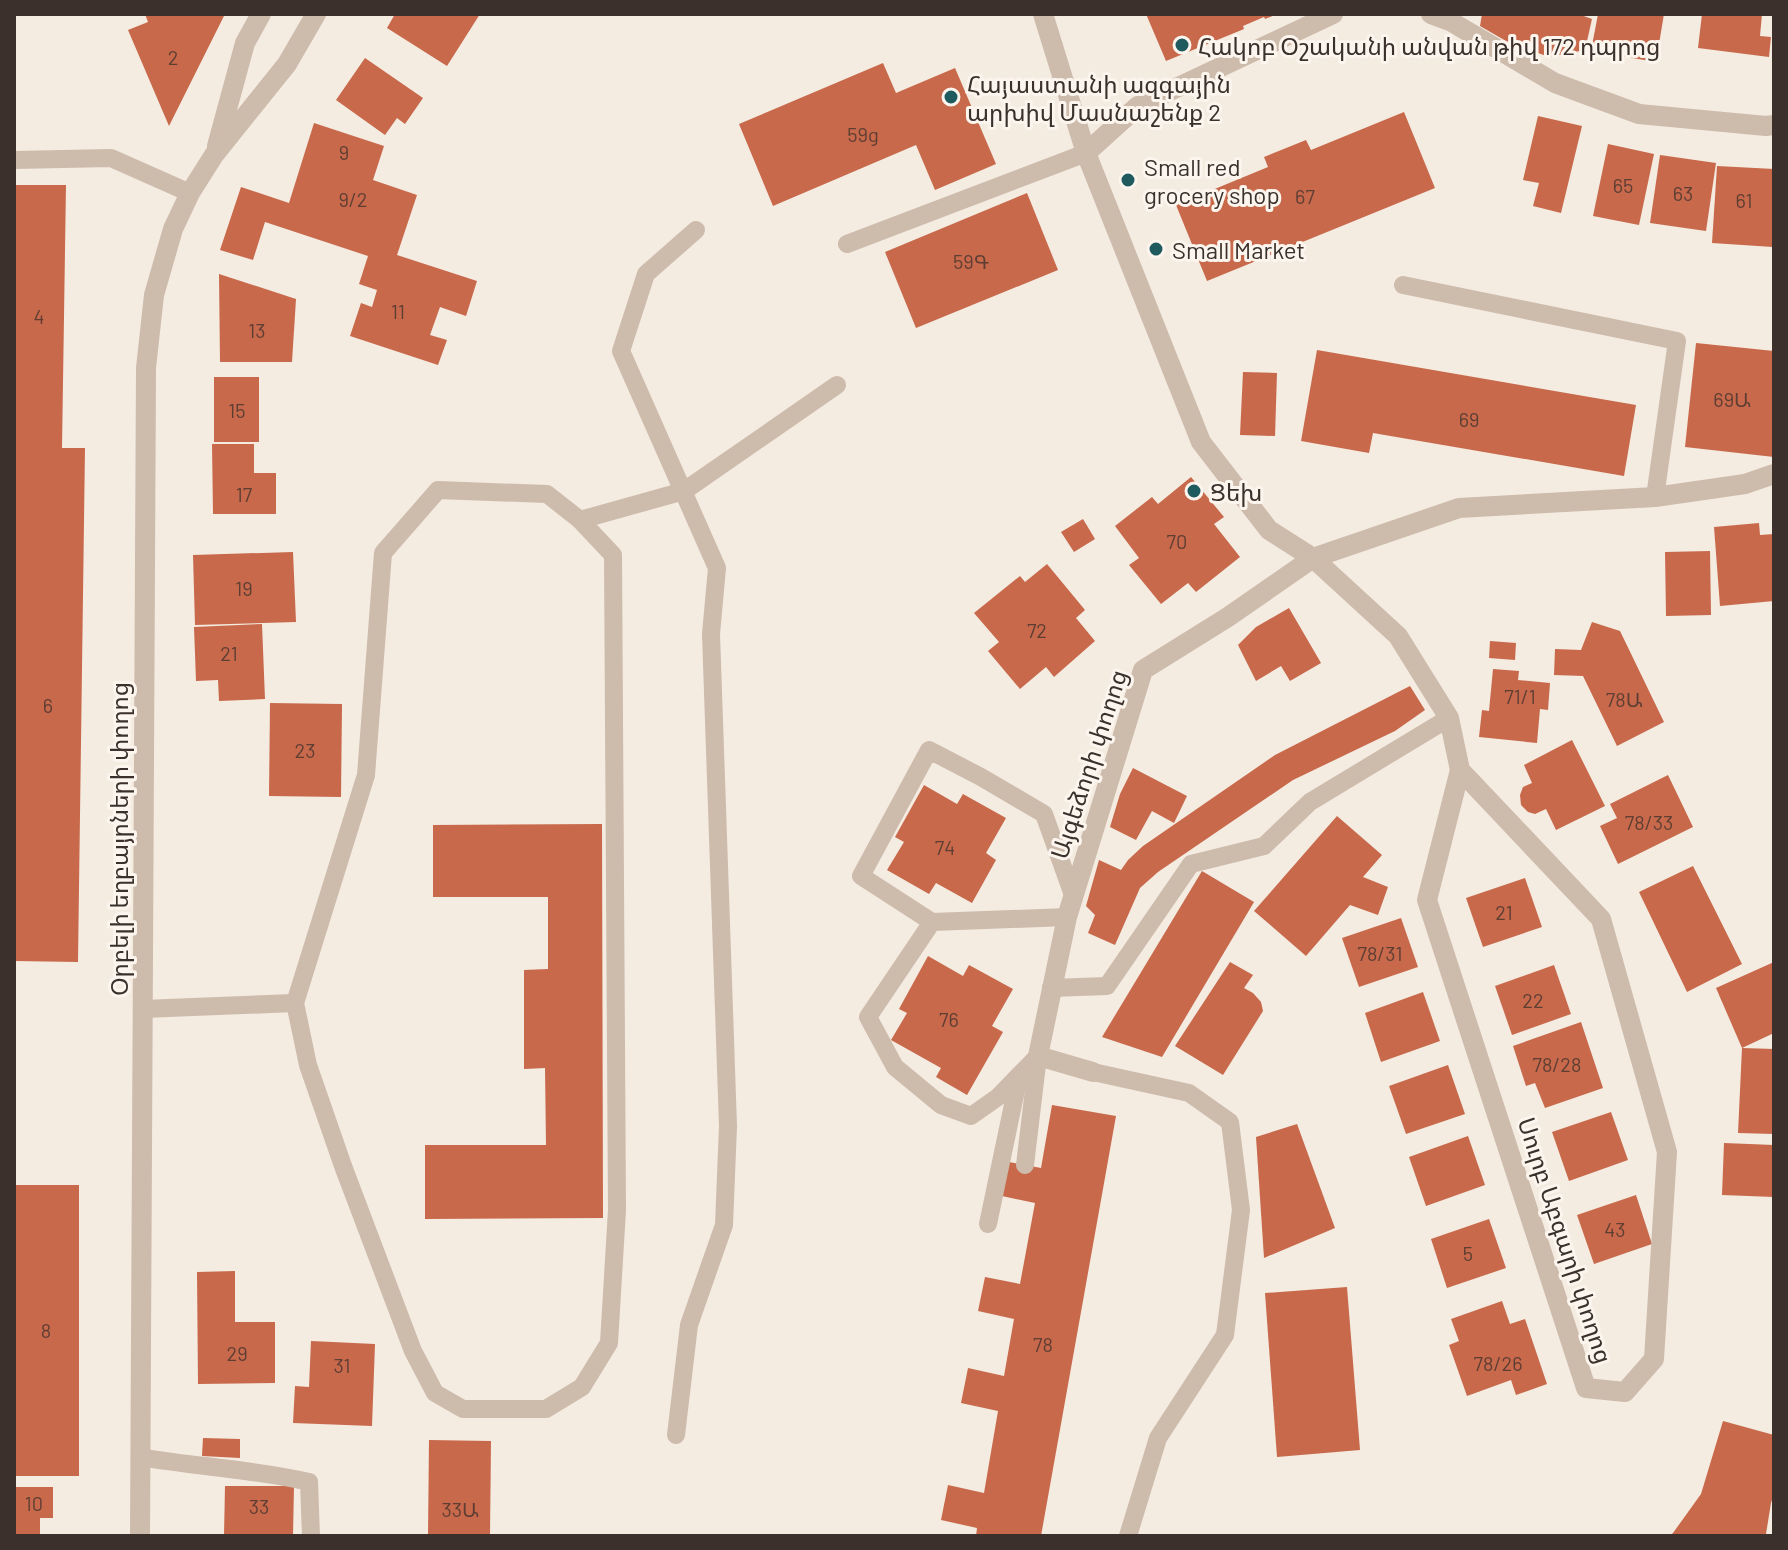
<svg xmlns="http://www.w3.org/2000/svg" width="1788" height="1550" font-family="Barlow,'Noto Sans Armenian',sans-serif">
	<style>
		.building { fill: #c8694b }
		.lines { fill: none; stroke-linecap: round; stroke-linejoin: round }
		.service { stroke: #cdbbac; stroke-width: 18 }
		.minor { stroke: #cdbbac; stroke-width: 20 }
		.tertiary { stroke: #cdbbac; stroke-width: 20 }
		.poi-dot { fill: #1f5a5e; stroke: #fbf5ee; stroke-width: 3 }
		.labels { text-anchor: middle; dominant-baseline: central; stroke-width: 6; stroke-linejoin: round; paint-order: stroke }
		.number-label { font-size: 20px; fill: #5e3e33 }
		.poi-label { font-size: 24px; fill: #3b302b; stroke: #fbf5ee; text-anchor: start }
		.street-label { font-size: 24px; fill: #3b302b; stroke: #fbf5ee }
	</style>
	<rect width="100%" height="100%" fill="#f4ebe1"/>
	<!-- building -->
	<g class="building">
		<path d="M145 14H225L169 126 128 30 148 22Z"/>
		<path d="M395 14H480L447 66 387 28Z"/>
		<path d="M1146 14H1278L1265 19 1264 17 1243 26 1244 29 1166 61Z"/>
		<path d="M1482 14H1578L1592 19 1585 50 1549 57 1506 41 1480 26Z"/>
		<path d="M1598 14H1664L1656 62 1591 51Z"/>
		<path d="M1702 14H1762L1760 36 1771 37 1769 57 1698 48Z"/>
		<path d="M365 58 423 98 405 124 397 118 385 135 336 100Z"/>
		<path d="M883 63 896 93 955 68 996 164 935 190 916 145 773 206 739 124Z"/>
		<path d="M1404 112 1435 188 1207 281 1176 205 1268 167 1264 157 1306 140 1311 150Z"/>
		<path d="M1538 116 1582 126 1561 213 1533 206 1539 183 1523 180Z"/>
		<path d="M314 123 384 146 373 180 417 195 397 255 477 281 466 316 440 307 430 335 447 340 438 365 350 336 361 303 372 307 377 290 359 284 368 256 265 222 253 260 220 250 241 187 289 203Z"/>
		<path d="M1608 144 1654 154 1639 225 1593 216Z"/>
		<path d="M1660 155 1716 163 1706 231 1650 223Z"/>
		<path d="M1717 166 1774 169 1773 247 1712 243Z"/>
		<path d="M14 185H66L62 448H85L78 962 14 961Z"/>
		<path d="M1027 193 1058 270 916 328 885 252Z"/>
		<path d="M219 274 296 299 292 362H220Z"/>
		<path d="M1696 343 1774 351V457L1685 447Z"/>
		<path d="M1317 350 1636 405 1624 476 1373 433 1369 453 1301 441Z"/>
		<path d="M1243 372 1277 373 1275 436 1240 435Z"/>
		<rect x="214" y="377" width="45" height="65"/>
		<path d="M212 444H254V473H276V514H213Z"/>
		<path d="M1191 477 1224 517 1214 524 1240 557 1196 592 1188 583 1161 604 1129 565 1139 558 1115 526 1152 497 1158 504Z"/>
		<path d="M1083 519 1095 539 1074 552 1061 532Z"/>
		<path d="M1759 523 1760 535 1774 534V601L1720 606 1714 527Z"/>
		<path d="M1710 551 1711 615 1666 616 1665 552Z"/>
		<path d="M293 552 296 622 195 625 193 555Z"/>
		<path d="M1047 564 1085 610 1076 618 1095 641 1054 677 1046 667 1020 689 988 651 999 642 974 613 1020 576 1025 582Z"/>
		<path d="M1289 608 1321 663 1290 681 1281 666 1256 681 1238 645 1256 627Z"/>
		<path d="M1592 622 1620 631 1664 722 1617 746 1583 676 1554 675 1555 649 1581 650Z"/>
		<path d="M262 624 265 699 219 701 218 680 196 681 194 627Z"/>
		<path d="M1490 641 1516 643 1515 660 1489 658Z"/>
		<path d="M1493 669 1519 671 1518 680 1550 683 1548 710 1540 709 1537 743 1479 737 1482 710 1489 711Z"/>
		<path d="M1410 686 1425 710 1395 731 1293 780 1158 872 1140 888 1115 945 1088 933 1095 915 1086 906 1099 860 1121 870 1128 860 1143 846 1275 755Z"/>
		<path d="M270 703 342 704 341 797 269 796Z"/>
		<path d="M1572 740 1605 806 1556 830 1546 809 1535 814 1528 812 1521 805 1520 795 1523 787 1532 783 1524 765Z"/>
		<path d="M1133 768 1187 796 1174 823 1152 811 1136 840 1110 827 1120 794Z"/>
		<path d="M1668 775 1693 827 1618 864 1600 826 1617 818 1610 804Z"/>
		<path d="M924 785 957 804 963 794 1006 818 986 853 996 860 972 903 936 883 929 894 887 870 904 842 895 837Z"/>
		<path d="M1337 816 1382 855 1363 877 1388 887 1378 915 1350 905 1306 956 1254 911Z"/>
		<path d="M602 824 603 1218 425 1219V1145H546L545 1068 524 1069V970L548 969V897H433V825Z"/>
		<path d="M1693 866 1742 964 1687 992 1639 892Z"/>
		<path d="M1202 871 1254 902 1162 1057 1102 1037Z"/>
		<path d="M1525 878 1542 927 1483 947 1466 898Z"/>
		<path d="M1401 918 1418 967 1359 987 1342 938Z"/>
		<path d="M928 956 963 976 969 965 1013 989 992 1026 1003 1032 967 1095 936 1077 941 1068 891 1040 907 1013 899 1009Z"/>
		<path d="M1230 962 1253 975 1244 988 1253 993 1261 1002 1263 1011 1223 1075 1175 1046Z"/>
		<path d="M1774 962V1033L1742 1048 1716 988Z"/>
		<path d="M1554 965 1571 1014 1512 1035 1495 986Z"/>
		<path d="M1423 992 1440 1041 1381 1062 1365 1013Z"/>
		<path d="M1581 1022 1603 1088 1545 1108 1535 1083 1526 1086 1513 1046Z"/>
		<path d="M1742 1048 1774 1049V1134L1738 1133Z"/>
		<path d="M1448 1065 1465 1114 1406 1134 1389 1086Z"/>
		<path d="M1052 1105 1116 1116 1041 1536H976L977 1528 941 1520 948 1485 984 1493 998 1411 961 1403 968 1368 1004 1376 1014 1319 978 1311 985 1277 1020 1284 1035 1203 1002 1196 1009 1162 1041 1168Z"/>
		<path d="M1611 1112 1628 1160 1569 1181 1552 1132Z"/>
		<path d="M1297 1124 1335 1228 1264 1258 1256 1137Z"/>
		<path d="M1468 1136 1485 1185 1426 1206 1409 1157Z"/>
		<path d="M1724 1143 1774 1145V1197L1722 1195Z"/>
		<rect x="14" y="1185" width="65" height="291"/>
		<path d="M1636 1195 1652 1244 1594 1264 1577 1215Z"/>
		<path d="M1489 1219 1506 1268 1447 1288 1431 1239Z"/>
		<path d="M235 1271V1322H275V1383L198 1384 197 1272Z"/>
		<path d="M1347 1287 1360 1450 1277 1457 1265 1293Z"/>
		<path d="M1502 1301 1510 1324 1525 1319 1547 1384 1516 1395 1511 1380 1467 1396 1449 1345 1459 1341 1451 1319Z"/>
		<path d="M311 1341 375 1344 372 1426 293 1423 295 1386 309 1387Z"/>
		<path d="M1723 1421 1774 1435V1494L1771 1503 1766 1534 1765 1536H1669L1673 1533 1701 1494Z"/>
		<path d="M203 1438 240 1439V1458L202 1456Z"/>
		<path d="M429 1440 491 1441 490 1536H428Z"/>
		<path d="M225 1486H294L293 1536H224Z"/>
		<path d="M14 1487H53V1518H40V1536H14Z"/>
	</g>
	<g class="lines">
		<!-- service -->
		<g class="service">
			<path d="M14 160 111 158 190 193"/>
			<path d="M847 244 1086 153"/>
			<path d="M1403 285 1677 341 1655 497"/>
			<path d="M438 490 547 494 580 520 613 555 617 1210 609 1343 582 1387 546 1409H463L435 1393 413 1351 343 1166 308 1065 295 1003 366 775 383 553Z"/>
			<path d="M580 520 684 491 837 385"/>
			<path d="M932 922 1067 917"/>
			<path d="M1051 988 1107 986 1191 864 1264 846 1310 802 1449 718"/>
			<path d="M143 1009 295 1003"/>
			<path d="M1038 1056 998 1097 971 1116 941 1105 895 1067 868 1017 932 922 861 876 929 750 981 777 1044 814 1073 895"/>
			<path d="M1093 1072 1189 1093 1230 1122 1241 1210 1225 1335 1158 1438 1128 1536"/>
			<path d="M1025 1165 1038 1056"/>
			<path d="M988 1224 1019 1076"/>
			<path d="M676 1435 689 1325 724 1225 728 1126 711 634 717 568 621 351 646 274 696 230"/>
			<path d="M140 1457C196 1467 254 1469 309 1482L311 1536"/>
		</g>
		<!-- minor -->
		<g class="minor">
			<path d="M1043 14 1086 153 1201 442 1269 530 1313 558 1398 636 1449 718 1460 770 1427 900 1586 1388 1625 1392 1654 1359 1667 1152 1601 919 1460 770"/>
			<path d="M1431 14 1450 21 1555 83 1639 114 1766 126 1774 125"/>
			<path d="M1086 153 1138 106 1333 14"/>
			<path d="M1093 1072 1038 1056 1067 917 1143 670 1228 617 1313 558 1459 508 1655 497 1745 484 1774 474"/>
		</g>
		<!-- tertiary -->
		<g class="tertiary">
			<path d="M217 146 245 43 261 14"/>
			<path d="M140 1536 146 368 154 295 173 229 190 193 214 155 287 64 316 14"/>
		</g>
	</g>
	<!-- markers -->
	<g class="poi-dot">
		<circle cx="1182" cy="45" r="8"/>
		<circle cx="951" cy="97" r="8"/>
		<circle cx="1128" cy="180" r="8"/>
		<circle cx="1156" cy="249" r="8"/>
		<circle cx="1194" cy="491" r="8"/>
	</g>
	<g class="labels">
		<!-- number labels -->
		<g class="number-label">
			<text x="173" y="57">2</text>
			<text x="863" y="134">59g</text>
			<text x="344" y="152">9</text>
			<text x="1623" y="185">65</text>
			<text x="1683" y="193">63</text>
			<text x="1305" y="196">67</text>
			<text x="353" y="199">9/2</text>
			<text x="1744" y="200">61</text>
			<text x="971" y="261">59Գ</text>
			<text x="398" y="311">11</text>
			<text x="39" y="316">4</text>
			<text x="257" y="330">13</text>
			<text x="1732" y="399">69Ա</text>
			<text x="237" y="410">15</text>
			<text x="1469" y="419">69</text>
			<text x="244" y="494">17</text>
			<text x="1177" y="541">70</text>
			<text x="244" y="588">19</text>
			<text x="1037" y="630">72</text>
			<text x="229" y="653">21</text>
			<text x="1520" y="696">71/1</text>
			<text x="1624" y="699">78Ա</text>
			<text x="48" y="705">6</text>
			<text x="305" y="750">23</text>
			<text x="1649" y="822">78/33</text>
			<text x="945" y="847">74</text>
			<text x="1504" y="912">21</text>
			<text x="1380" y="953">78/31</text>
			<text x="1533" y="1000">22</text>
			<text x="949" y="1019">76</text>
			<text x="1557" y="1064">78/28</text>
			<text x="1615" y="1229">43</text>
			<text x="1468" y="1253">5</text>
			<text x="46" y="1330">8</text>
			<text x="1043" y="1344">78</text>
			<text x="237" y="1353">29</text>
			<text x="1498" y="1363">78/26</text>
			<text x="342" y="1365">31</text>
			<text x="34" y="1503">10</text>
			<text x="259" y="1506">33</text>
			<text x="460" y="1509">33Ա</text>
		</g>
		<!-- poi labels -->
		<g class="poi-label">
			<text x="1198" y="45">Հակոբ Օշականի անվան թիվ 172 դպրոց</text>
			<text x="967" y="83">Հայաստանի ազգային<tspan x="967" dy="28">արխիվ Մասնաշենք 2</tspan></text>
			<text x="1144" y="166">Small red<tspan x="1144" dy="28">grocery shop</tspan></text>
			<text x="1172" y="249">Small Market</text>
			<text x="1210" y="491">Ցեխ</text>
		</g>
		<!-- street labels -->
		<g class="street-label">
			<text transform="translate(1088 764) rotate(-72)">Այգեձորի փողոց</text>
			<text transform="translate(118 839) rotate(-90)">Օրբելի եղբայրների փողոց</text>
			<text transform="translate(1566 1240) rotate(72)">Սուրբ Աբգարի փողոց</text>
		</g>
	</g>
	<!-- border -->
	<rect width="1788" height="1550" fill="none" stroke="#3b302b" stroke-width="32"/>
</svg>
